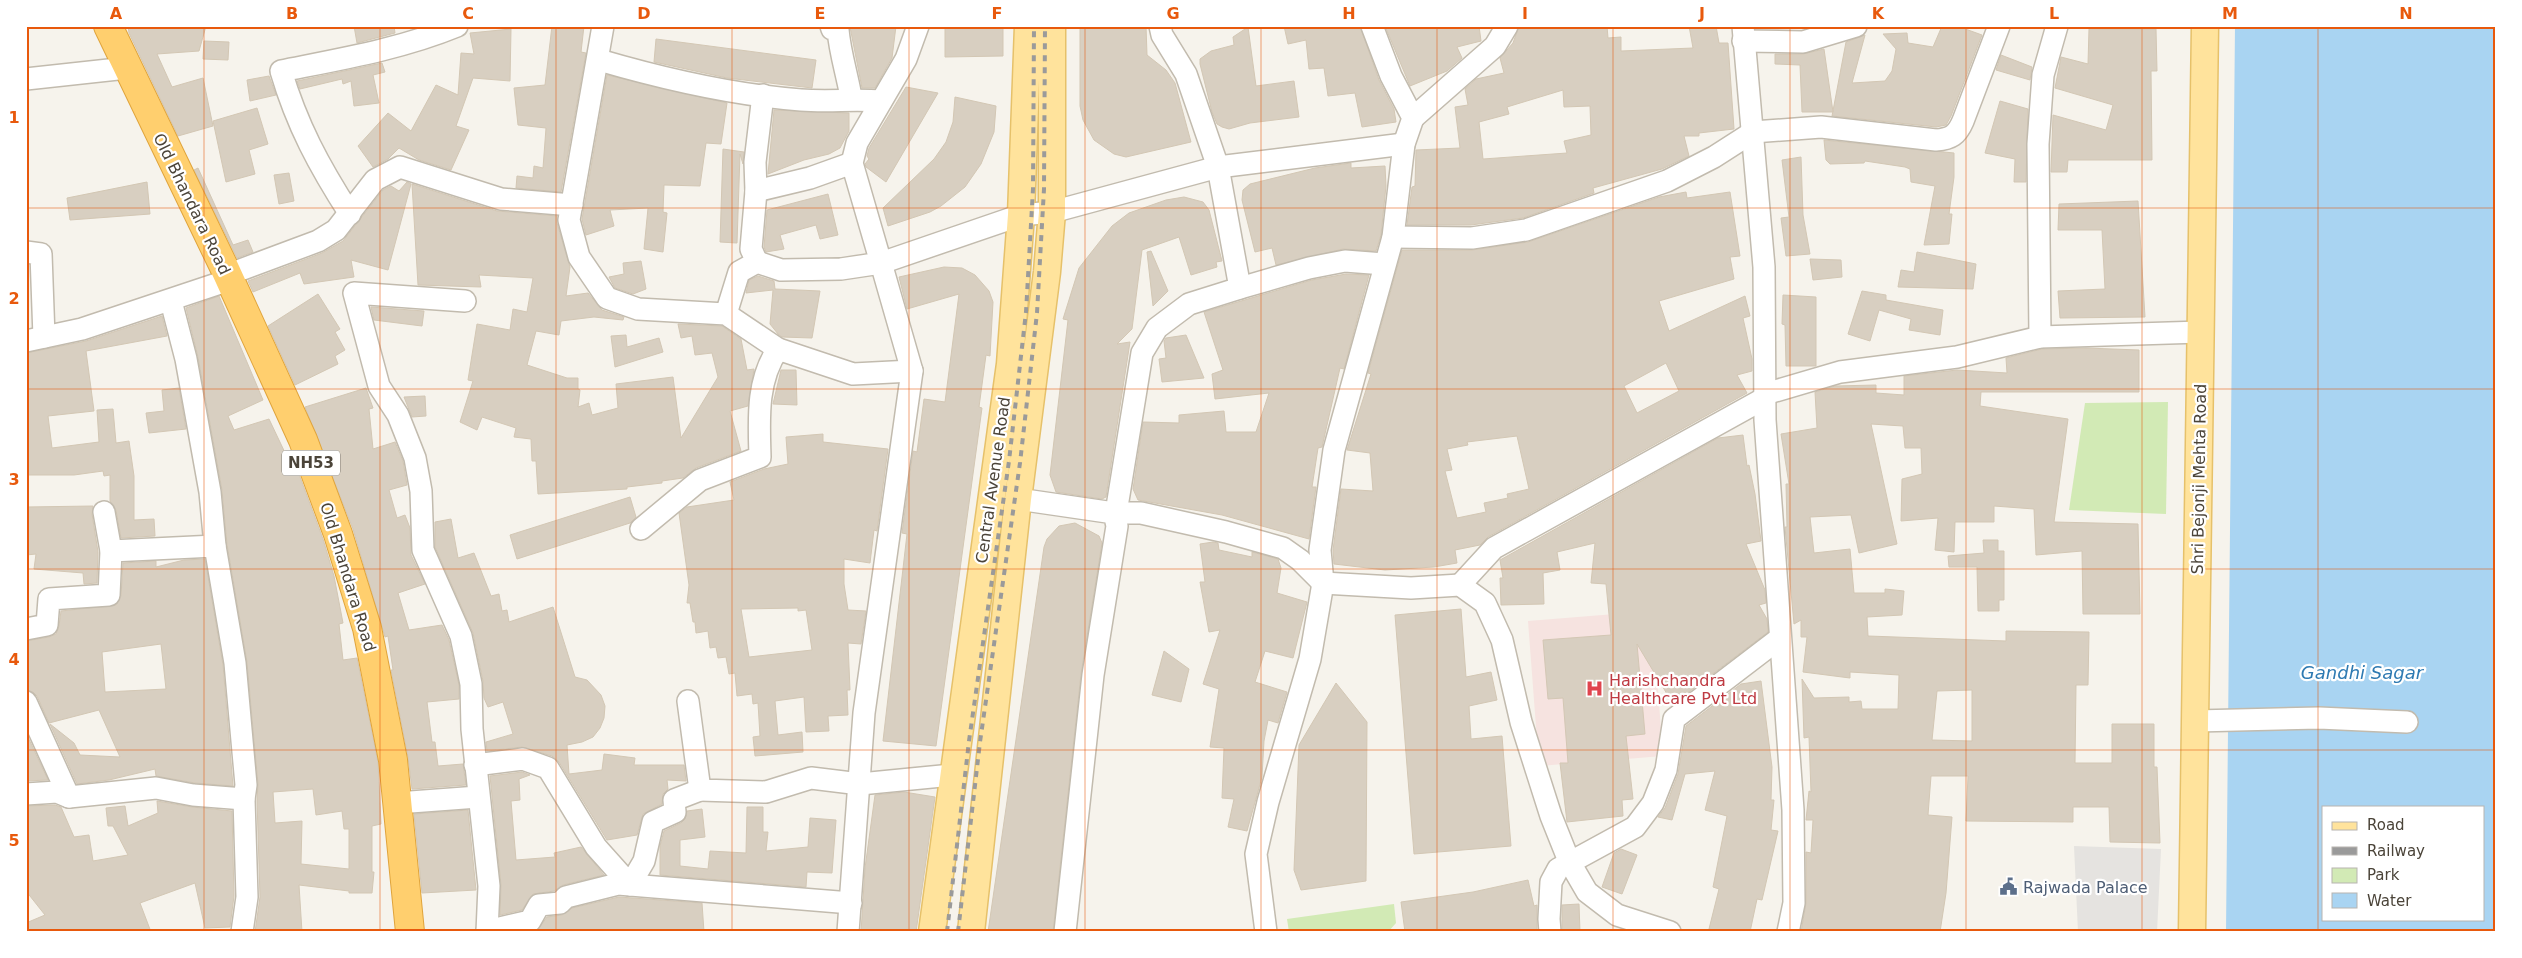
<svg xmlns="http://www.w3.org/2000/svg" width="2522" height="958" font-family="'DejaVu Sans',sans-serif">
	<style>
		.medical { fill: #f6e3e0 }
		.park { fill: #d2eab5 }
		.parking { fill: #e5e3e0 }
		.water { fill: #a9d4f2; fill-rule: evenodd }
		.building { fill: #d8cfc1; stroke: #d3c7b4; fill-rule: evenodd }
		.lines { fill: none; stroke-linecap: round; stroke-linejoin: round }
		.minor-casing { stroke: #c2bbae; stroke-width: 24 }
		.major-casing { stroke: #e6c16a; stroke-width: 29 }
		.highway-casing { stroke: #e0a43c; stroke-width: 30 }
		.minor { stroke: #fff; stroke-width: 21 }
		.major { stroke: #ffe39c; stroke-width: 26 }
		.highway { stroke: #ffcf6e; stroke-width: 28 }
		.rail { stroke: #9a9a9a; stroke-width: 4; stroke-dasharray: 6 6; stroke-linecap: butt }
		.grid { fill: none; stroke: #e8590c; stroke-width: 1; stroke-opacity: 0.55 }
		.labels { text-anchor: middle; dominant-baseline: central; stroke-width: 4.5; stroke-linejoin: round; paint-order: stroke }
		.shield { fill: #fff; stroke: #817c74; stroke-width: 1 }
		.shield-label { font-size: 15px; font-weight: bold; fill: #4b4439 }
		.street-label { font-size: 16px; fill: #4b4439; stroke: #fff }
		.health-label { font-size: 16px; fill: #be3a42; stroke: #fff; text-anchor: start }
		.service-label { font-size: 16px; fill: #4e5e75; stroke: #fff; text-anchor: start }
		.water-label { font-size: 18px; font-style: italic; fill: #2e7ab2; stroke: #fff }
		.neatline { fill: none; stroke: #e8590c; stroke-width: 2 }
		.grid-label { font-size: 16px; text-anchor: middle; font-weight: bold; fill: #e8590c }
	</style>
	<rect width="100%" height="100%" fill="#f6f3ec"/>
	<!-- medical -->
	<path class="medical" d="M1652 611 1663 756 1539 766 1528 621Z"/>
	<!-- park -->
	<g class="park">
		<path d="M2168 402 2166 514 2069 510 2085 403Z"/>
		<path d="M1394 904 1396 923 1388 932H1289L1287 919Z"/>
	</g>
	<!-- parking -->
	<path class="parking" d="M2074 846 2161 849 2157 932H2078Z"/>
	<!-- water -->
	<path class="water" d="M2235 26H2496V932H2226ZM2323 807H2483V919H2323Z"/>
	<!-- building -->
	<g class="building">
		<path d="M128 26H206L199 51 157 54 172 87 203 78 213 126 178 136 129 33Z"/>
		<path d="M354 26H394L395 33 357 43Z"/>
		<path d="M552 26H584L581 52 586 53 561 192 516 188 517 176 533 178 534 166 543 168 546 128 518 125 514 88 545 85Z"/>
		<path d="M856 26H896L892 58 875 88H862L850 27Z"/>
		<path d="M945 26H1003V56L945 57Z"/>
		<path d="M1080 26H1146L1147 55 1166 70 1175 83 1191 142 1126 157 1114 154 1094 140 1083 120 1080 106Z"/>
		<path d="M1284 26H1360L1379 80 1394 109 1396 122 1362 127 1355 93 1328 96 1324 68 1309 69 1306 40 1288 44Z"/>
		<path d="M1385 26H1479L1481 41 1457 47 1462 58 1447 71 1410 86Z"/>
		<path d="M1519 26H1607L1608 38 1621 37V51L1693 48 1689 26H1716L1719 43H1728L1734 129 1699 133V136H1684L1689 156 1662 169 1593 188 1594 193 1523 218 1471 225H1407L1412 187 1415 186 1416 150 1460 148 1455 107 1468 105 1465 89 1476 79 1504 73 1500 58 1513 43ZM1563 90 1564 107 1590 106 1591 135 1564 141 1567 153 1483 159 1479 122 1509 114 1507 107Z"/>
		<path d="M1942 26H1957L1982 35 1951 116 1946 125 1936 127 1832 116 1846 42 1865 35 1852 83 1885 81 1892 71 1896 49 1883 34 1907 33 1908 43 1933 47Z"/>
		<path d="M1248 27 1256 86 1294 81 1299 117 1250 123 1229 129 1222 127 1217 124 1212 112 1200 64V59L1211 51 1234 45 1233 37Z"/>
		<path d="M511 29 510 81 473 78 456 126 469 130 451 170 419 160 399 148 388 159 373 167 358 146 388 113 411 131 436 85 458 95 461 53 474 54 470 33Z"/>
		<path d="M2089 29H2156L2157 71H2151L2152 160H2068L2067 172H2051L2053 115 2106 130 2113 105 2055 88 2061 57 2088 64Z"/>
		<path d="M656 39 816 60 812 88 727 78 654 62Z"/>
		<path d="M204 41 229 42 228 60 203 59Z"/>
		<path d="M1824 49 1833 112H1802L1800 65 1775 64V54H1803Z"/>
		<path d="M2001 55 2032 67 2030 80 1996 70Z"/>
		<path d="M382 63 385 72 373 75 379 103 354 106 351 81 343 84 342 79 300 89 297 81Z"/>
		<path d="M607 75 727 103 721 144 706 143 700 186 664 185 663 212 667 213 663 252 644 249 648 208 610 210 614 226 586 235 582 219Z"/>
		<path d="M269 76 276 95 250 101 247 80Z"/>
		<path d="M906 87 938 93 886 182 866 167 865 164 869 159 867 156 869 148Z"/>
		<path d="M955 97 996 106 994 132 981 164 965 187 941 206 930 212 888 226 883 208 934 159 946 142 953 122Z"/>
		<path d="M2000 101 2028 109 2026 182H2014L2015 159 1985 153Z"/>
		<path d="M257 108 268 144 249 150 255 174 226 182 213 121Z"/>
		<path d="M774 110 849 113V131L840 148 829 154 804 160 768 174Z"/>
		<path d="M1824 140 1954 153V177L1949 214H1952L1949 244 1924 245 1935 186 1911 182 1910 169 1905 167 1865 161 1864 163 1830 164 1826 160Z"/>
		<path d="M723 149 744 152 743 164 740 154 737 243 720 242Z"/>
		<path d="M1801 157 1803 215 1810 254 1786 256 1781 218 1789 217 1782 160Z"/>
		<path d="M1351 163V168L1385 166 1386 186 1381 235 1376 251 1343 249 1276 265 1272 248 1255 252 1242 200 1243 190 1250 184 1315 168Z"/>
		<path d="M198 168 233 245 248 240 253 252 237 258 194 170Z"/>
		<path d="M289 173 294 201 279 204 274 175Z"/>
		<path d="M147 182 150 214 70 220 67 198Z"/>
		<path d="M407 182 411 184 388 270 351 260 354 277 304 284 300 273 253 292 248 281 322 253 343 241 383 190 391 186 399 191Z"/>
		<path d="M412 184 497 211 557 216V223L570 267 566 296 588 293 602 310 624 317 623 320 594 317 561 321 559 335 536 331 527 365 567 378H578V389L580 390 578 407 589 403 592 415 618 408 616 384 673 377 681 438 718 377 712 353 695 355 692 336 681 338 678 324 722 326 741 339 747 370 754 369 748 406 730 411 741 451 696 468 683 478 662 481V483L627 487V489L538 494 536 461H532L531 439 514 437 516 428 482 417 477 430 460 422 473 381 468 380 477 324 510 330 513 309 527 312 533 278 479 275 481 287 418 285Z"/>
		<path d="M1686 192 1687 198 1730 192 1740 256 1730 257 1734 279 1659 301 1669 331 1745 296 1750 316 1743 318 1752 359V371L1737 375 1747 393 1488 537 1480 545 1455 550 1457 563 1434 567 1385 570 1334 564 1333 550 1341 489 1373 491 1370 453 1347 450 1371 374 1368 373 1402 250H1472L1528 242 1659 197ZM1666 363 1679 391 1637 413 1624 386ZM1517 436 1529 489 1507 494 1508 498 1484 503 1486 512 1457 518 1445 471 1452 470 1447 449 1468 445 1467 442Z"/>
		<path d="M828 194 838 235 820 239 816 225 780 235 784 249 766 252 764 247 767 210Z"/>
		<path d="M1184 197 1203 202 1209 210 1222 261 1216 262 1217 267 1191 275 1179 237 1142 250 1132 329 1117 344 1130 342 1106 497 1102 499 1056 492 1050 475 1068 320 1063 319 1079 268 1112 226 1129 213 1166 200Z"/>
		<path d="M2138 201 2145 317 2060 318 2058 291 2105 289 2102 230H2058L2059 204Z"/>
		<path d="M1151 251 1168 291 1153 306 1147 252Z"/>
		<path d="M1917 252 1976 264 1973 289 1898 287 1901 270 1914 272Z"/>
		<path d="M1810 259 1841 260 1842 277 1813 280Z"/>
		<path d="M641 261 646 289 633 294 615 288 609 277 624 274 623 263Z"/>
		<path d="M944 267 962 268 975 275 989 291 993 302 990 356 986 355 979 407 982 408 936 746 883 741 907 534 902 533 913 451 917 452 924 399 945 402 959 294 907 309 899 277Z"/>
		<path d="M1346 274 1369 275 1344 369 1340 368 1322 447 1318 448 1312 487H1316L1309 539 1222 515 1138 500 1133 489 1143 422 1179 423V415L1224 411 1226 432H1256L1269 393 1215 399 1212 374 1223 370 1204 312 1312 280Z"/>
		<path d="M758 276 774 281 775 289 820 291 812 338 782 337 778 334 770 324 773 290 746 293 749 280Z"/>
		<path d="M1862 291 1886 295V300L1943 310 1940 335 1909 330 1911 319 1879 310 1870 341 1848 334Z"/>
		<path d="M318 294 340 329 335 332 345 350 335 356 338 364 295 385 268 326Z"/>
		<path d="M1783 295 1816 297V366H1786L1785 325 1782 324Z"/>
		<path d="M219 296 263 400 228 416 234 430 269 419 288 459 293 458 323 539 334 576 343 623 339 624 343 660 357 658 378 762 381 824 372 826V872H374L372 893H349V891L299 885 302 932H255L260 897 257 800 258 784 247 662 227 544 222 490 198 357 186 308ZM313 789 316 815 342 811 344 829H349V869L301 864 302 821 275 823 273 792Z"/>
		<path d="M371 307 424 311 422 326 374 320Z"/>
		<path d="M162 316 167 336 86 351 94 411 48 416 52 448 99 442 97 410 113 409 116 443 129 441 134 476V520L154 519 155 536 121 538 116 510 110 501V475L104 476 103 471 74 475H26V353L86 341Z"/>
		<path d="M626 335 627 347 659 338 663 352 615 367 611 336Z"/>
		<path d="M1186 335 1204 378 1162 382 1159 359 1166 358 1164 341 1166 338Z"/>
		<path d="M2086 348 2139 350V392H1981L1980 406 2068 419 2054 522 2138 524 2140 614H2083L2082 551 2036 555 2034 509 1994 506V522H1955L1954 552 1935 550 1938 518 1901 521 1902 479 1922 474 1921 448H1905L1903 426 1871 424 1897 544 1859 553 1851 515 1810 517 1814 553 1850 549 1854 593H1885V589L1904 591 1902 615 1867 617 1868 636 2006 641V631L2089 632 2088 685H2076L2075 763H2112V724H2154V767H2157L2160 843 2110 842 2109 807H2073V822L1966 821 1968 776H1931L1928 815 1952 817 1946 893 1940 932H1801L1806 903V852L1811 853 1813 820H1806L1809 791 1811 792 1809 737 1804 738 1802 679 1814 698 1849 697V702L1861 701 1862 709H1898L1899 675 1850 672V678L1803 672 1807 637H1801V620L1794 624 1785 527H1787L1786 484H1789L1781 434 1817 428 1815 392 1835 386 1876 385V393L1904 395V376L1957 370 2007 373 2006 358 2042 349ZM1972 690V741L1932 740 1937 691Z"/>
		<path d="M781 370H796L797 405 773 404Z"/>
		<path d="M179 388 186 429 149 433 146 413 164 411 162 390Z"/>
		<path d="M366 388 373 408 369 409 373 449 395 442 403 461 407 485 389 490 397 518 405 515 410 528 411 555 425 584 398 593 409 630 442 625 449 640 459 685V699L427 702 432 742H435L438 766 463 764 466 785 412 789 408 757 391 670H393L388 636 385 637 353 529 305 407Z"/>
		<path d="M425 396 426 416 412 417 404 397Z"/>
		<path d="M823 434V442L888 449 877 531 874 530 870 563 844 559V584L848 610 866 611 861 644 848 643 850 690H847L848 715 828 716 829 731 806 732 804 697 775 701 778 735 802 732 803 752 755 756 753 737 760 736 758 703 753 704 752 694 737 696 735 673 729 674 726 657 718 658 716 647 710 648 708 631 696 633 695 622H693L690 603H687L689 585 679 513 687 507 734 500 730 482 764 469 788 464 786 437ZM798 608V611L806 610 812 650 749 657 741 609Z"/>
		<path d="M1743 435 1747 466 1749 465 1755 494 1761 541 1746 544 1765 590 1766 603 1759 605 1767 619 1768 632 1673 704 1637 644 1645 734 1626 736 1633 799 1622 800 1623 816 1567 822 1560 763H1568L1563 698 1548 699 1543 640 1611 635 1606 584 1591 583 1595 543 1557 552 1560 570 1543 573 1544 604 1501 605 1500 578H1503L1500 560 1718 438Z"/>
		<path d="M630 497 636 517 630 523 517 559 510 535Z"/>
		<path d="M93 506 92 514 98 552 97 583 84 584 83 573 34 569 36 554 26 555V507Z"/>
		<path d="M451 519 458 558 474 553 491 596 499 594 502 611 507 610 509 622 553 607 575 677 587 680 601 695 605 706 604 718 600 728 593 737 582 742 567 745 569 774 602 770 604 754 635 758 634 765H684L686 781 667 780 668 789 663 794 662 804 643 814 637 835 607 840 559 762 552 756 522 747 487 751 486 742 513 734 503 702 488 707 484 698 483 681 473 633 435 547V522Z"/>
		<path d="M1075 523 1099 536 1102 543 1081 674 1053 932H988L1044 547 1047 539 1059 526Z"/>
		<path d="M1983 540H1998V551H2004V600H1999V611H1978L1977 567H1949L1948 556 1984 553Z"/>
		<path d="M1213 542 1218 543 1219 550 1252 557V552L1278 559 1281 568 1277 593 1307 602 1293 658 1265 651 1255 682 1287 692 1278 723 1268 720 1264 741 1262 777 1247 831 1228 827 1234 799 1222 798 1224 748 1210 747 1219 689 1203 684 1220 630 1209 632 1200 582H1205L1200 544Z"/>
		<path d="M205 559 223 665 233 786 195 783 156 776 155 769 109 780 77 784 50 724 74 743 80 755 120 757 99 710 49 723 37 696 33 692 26 690V641L49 637 56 634 59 626 61 611 116 605 121 596 123 563 156 561V567L184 560ZM161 644 166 689 105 692 102 652Z"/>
		<path d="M1461 609 1466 677 1491 672 1497 700 1469 706 1471 739 1502 736 1511 846 1414 854 1395 615Z"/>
		<path d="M1164 651 1189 669 1181 702 1152 695Z"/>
		<path d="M1761 681 1772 767 1771 800H1774L1771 830 1778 831 1762 900 1757 899 1750 932H1723L1709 929 1719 889 1713 887 1727 816 1705 810 1715 771 1685 774 1672 820 1658 817 1665 808 1678 774 1686 726 1741 684Z"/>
		<path d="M1336 683 1367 722 1366 881 1301 890 1294 870 1299 745Z"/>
		<path d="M26 733 48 780 26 781Z"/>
		<path d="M522 772 530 775 519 779 520 800 511 801 516 860 555 857 554 853 581 847 604 875 563 885 554 891 533 894 522 910 500 915 501 885 490 776Z"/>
		<path d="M904 792 935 797 916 932H861L865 868 875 795Z"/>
		<path d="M157 801 192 807 232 811 234 896 230 927 205 928 195 883 140 903 151 932H26V923L45 915 26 891V806L55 805 61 807 74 837 89 835 93 861 128 855 113 826H108L106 808 125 806 128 826 158 813Z"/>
		<path d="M747 807H763V832H768L766 851 808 847 810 818 836 820 832 873 807 872 806 887 660 875V846L664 831 681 823 685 819 687 811 702 809 705 837 680 840V866L708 869 710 851 746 853Z"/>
		<path d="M468 810 476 890 422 893 414 814Z"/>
		<path d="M1621 849 1637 855 1622 894 1602 887 1614 853Z"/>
		<path d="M1528 880 1534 906 1537 905V932H1405L1401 902 1473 892Z"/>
		<path d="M619 897 702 903 704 932H536L547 917 562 915 572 908Z"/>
		<path d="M1579 904 1580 932H1562V905Z"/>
	</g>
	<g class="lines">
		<defs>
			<g id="minor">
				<path d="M603 26 569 220 579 257 607 298 638 309 726 314 778 349 853 374 912 371"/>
				<path d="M831 26 832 29 838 30C840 53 847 74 851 97L855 99"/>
				<path d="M1743 26 1764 267 1765 420 1793 810 1794 903 1788 932"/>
				<path d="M1743 41 1803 42 1856 26"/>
				<path d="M599 60C664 79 733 95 801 100 828 102 854 99 881 101"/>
				<path d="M26 79 127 68"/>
				<path d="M1413 118 1495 46 1507 26"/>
				<path d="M756 191 810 178 852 163"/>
				<path d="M350 214C319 166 297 125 281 71 341 59 401 49 457 26"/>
				<path d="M1393 237 1472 238 1526 230 1667 181 1714 157 1753 132 1821 127 1936 140C1951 139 1957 135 1963 121L1999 26"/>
				<path d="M26 252 41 254 44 337"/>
				<path d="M757 262 781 270 841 269 881 263 852 163 857 143 906 59 918 26"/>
				<path d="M227 275 318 241 336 230 375 180 400 167 501 199 572 205"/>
				<path d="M1240 288 1309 268 1345 261 1384 264"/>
				<path d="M171 301 186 359 210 492 215 546 235 663 246 785 244 799 247 897 242 932"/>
				<path d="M465 301 354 293 379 386 398 415 415 458 421 491 423 550 461 636 471 684 472 729 489 886 487 932"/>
				<path d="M726 314 739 272 757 262 751 249 756 191 755 162 763 95"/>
				<path d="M2040 337 2038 144 2043 75 2057 26"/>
				<path d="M26 341 82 329 229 280"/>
				<path d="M1765 394 1840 372 1957 357 2040 337 2201 332"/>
				<path d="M1018 499 1114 513 1117 526 1093 675 1065 932"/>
				<path d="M1114 513H1141L1226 532 1283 548 1300 560 1323 583 1411 588 1460 585 1485 603 1502 640 1521 722 1551 816 1569 861 1587 892 1617 915 1670 932"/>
				<path d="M1116 513 1142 353 1157 328 1189 304 1240 288 1218 167 1186 74 1162 35 1160 26"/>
				<path d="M641 529 700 480 760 457C759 420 756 381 778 349"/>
				<path d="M111 551 215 546"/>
				<path d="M1460 585 1494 548 1765 398"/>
				<path d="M26 629 47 625 49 599 109 595 111 551 104 512"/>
				<path d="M688 701 700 790 766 792 811 778 860 784 952 775"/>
				<path d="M26 702 69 797"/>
				<path d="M2196 721 2319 718 2407 722"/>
				<path d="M475 765 523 759 548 768 596 847 630 885 644 861 653 822 675 812 674 800 700 790"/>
				<path d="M26 794 57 792 69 797 156 788 193 795 244 799"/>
				<path d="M397 803 478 797"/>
				<path d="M487 931 530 921 539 905 560 903 566 897 618 884 851 903"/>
				<path d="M848 932 864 713 912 371 881 263 1021 215 1052 212 1218 167 1404 144"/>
				<path d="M1266 932 1256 854 1268 802 1310 659 1323 583 1320 550 1334 450 1393 237 1404 144 1413 118 1391 76 1372 26"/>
				<path d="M1550 932 1549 919 1551 882 1558 869 1635 827 1653 803 1666 770 1674 719 1780 638"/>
			</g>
			<g id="major">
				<path d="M932 932 1010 364 1021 215 1028 26"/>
				<path d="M971 932 1018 499 1047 272 1052 212V26"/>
				<path d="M2192 932 2205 26"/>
			</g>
			<path id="highway" d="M108 26 225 269 303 440 338 534 367 628 393 760 410 932"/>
		</defs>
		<!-- minor casing -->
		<use href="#minor" class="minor-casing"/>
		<!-- major casing -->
		<use href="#major" class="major-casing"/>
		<!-- highway casing -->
		<use href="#highway" class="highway-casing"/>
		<!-- minor -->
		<use href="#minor" class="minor"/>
		<!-- major -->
		<use href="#major" class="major"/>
		<!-- highway -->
		<use href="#highway" class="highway"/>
		<!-- rail -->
		<g class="rail">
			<path d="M947 932 969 741 1009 461 1026 312 1033 189 1034 26"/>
			<path d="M958 932 980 742 1020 463 1037 313 1044 189 1045 26"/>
		</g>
	</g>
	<!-- grid -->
	<path class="grid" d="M204 26V932M380 26V932M556 26V932M732 26V932M909 26V932M1085 26V932M1261 26V932M1437 26V932M1613 26V932M1790 26V932M1966 26V932M2142 26V932M2318 26V932M26 208H2496M26 389H2496M26 569H2496M26 750H2496"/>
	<!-- icons -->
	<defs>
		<symbol id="hospital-bare" viewBox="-9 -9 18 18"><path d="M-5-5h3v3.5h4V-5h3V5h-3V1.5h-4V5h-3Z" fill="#e0444e" stroke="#fff" stroke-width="2.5" paint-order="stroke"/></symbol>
		<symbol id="civic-bare" viewBox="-9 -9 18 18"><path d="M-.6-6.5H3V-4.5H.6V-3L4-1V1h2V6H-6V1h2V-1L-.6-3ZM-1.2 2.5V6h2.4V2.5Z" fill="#5c6f8a" stroke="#fff" stroke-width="2.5" paint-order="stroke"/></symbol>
	</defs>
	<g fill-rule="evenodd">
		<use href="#hospital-bare" x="1582" y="676" width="25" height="25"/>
		<use href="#civic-bare" x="1996" y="874" width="25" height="25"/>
	</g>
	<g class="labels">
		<!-- shield labels -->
		<rect class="shield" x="282" y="450.5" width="58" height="25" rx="4"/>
		<g class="shield-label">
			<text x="311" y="463">NH53</text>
		</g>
		<!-- street labels -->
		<g class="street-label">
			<text transform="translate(192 204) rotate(64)">Old Bhandara Road</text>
			<text transform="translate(2199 479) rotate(-89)">Shri Bejonji Mehta Road</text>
			<text transform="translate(993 480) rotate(-82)">Central Avenue Road</text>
			<text transform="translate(348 577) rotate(73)">Old Bhandara Road</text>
		</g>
		<!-- health labels -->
		<g class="health-label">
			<text x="1609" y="680">Harishchandra<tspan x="1609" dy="18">Healthcare Pvt Ltd</tspan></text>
		</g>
		<!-- service labels -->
		<g class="service-label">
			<text x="2023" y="887">Rajwada Palace</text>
		</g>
		<!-- water labels -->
		<g class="water-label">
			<text x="2362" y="672">Gandhi Sagar</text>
		</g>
	</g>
	<!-- border -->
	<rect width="2522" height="958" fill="none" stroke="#ffffff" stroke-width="55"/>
	<!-- legend -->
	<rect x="2322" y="806" width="162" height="115" fill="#ffffff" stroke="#b7b4b0"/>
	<rect x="2332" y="822" width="25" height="8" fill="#ffe39c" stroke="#b7b4b0"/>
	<text x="2367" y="830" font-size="15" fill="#4b4439">Road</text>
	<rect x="2332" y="847" width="25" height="8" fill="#9a9a9a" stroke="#b7b4b0"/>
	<text x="2367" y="856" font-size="15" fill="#4b4439">Railway</text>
	<rect x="2332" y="868" width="25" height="15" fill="#d2eab5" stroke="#b7b4b0"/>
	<text x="2367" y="880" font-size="15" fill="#4b4439">Park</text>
	<rect x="2332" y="893" width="25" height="15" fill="#a9d4f2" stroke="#b7b4b0"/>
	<text x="2367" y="906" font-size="15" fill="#4b4439">Water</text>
	<rect x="28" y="28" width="2466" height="902" class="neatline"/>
	<g class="grid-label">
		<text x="116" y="19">A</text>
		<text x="292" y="19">B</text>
		<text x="468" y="19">C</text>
		<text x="644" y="19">D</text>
		<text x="820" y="19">E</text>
		<text x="997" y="19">F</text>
		<text x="1173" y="19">G</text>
		<text x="1349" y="19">H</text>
		<text x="1525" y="19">I</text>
		<text x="1702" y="19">J</text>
		<text x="1878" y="19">K</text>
		<text x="2054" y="19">L</text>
		<text x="2230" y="19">M</text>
		<text x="2406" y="19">N</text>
		<text x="14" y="123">1</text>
		<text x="14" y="304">2</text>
		<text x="14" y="485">3</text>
		<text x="14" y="665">4</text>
		<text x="14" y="846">5</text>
	</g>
</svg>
